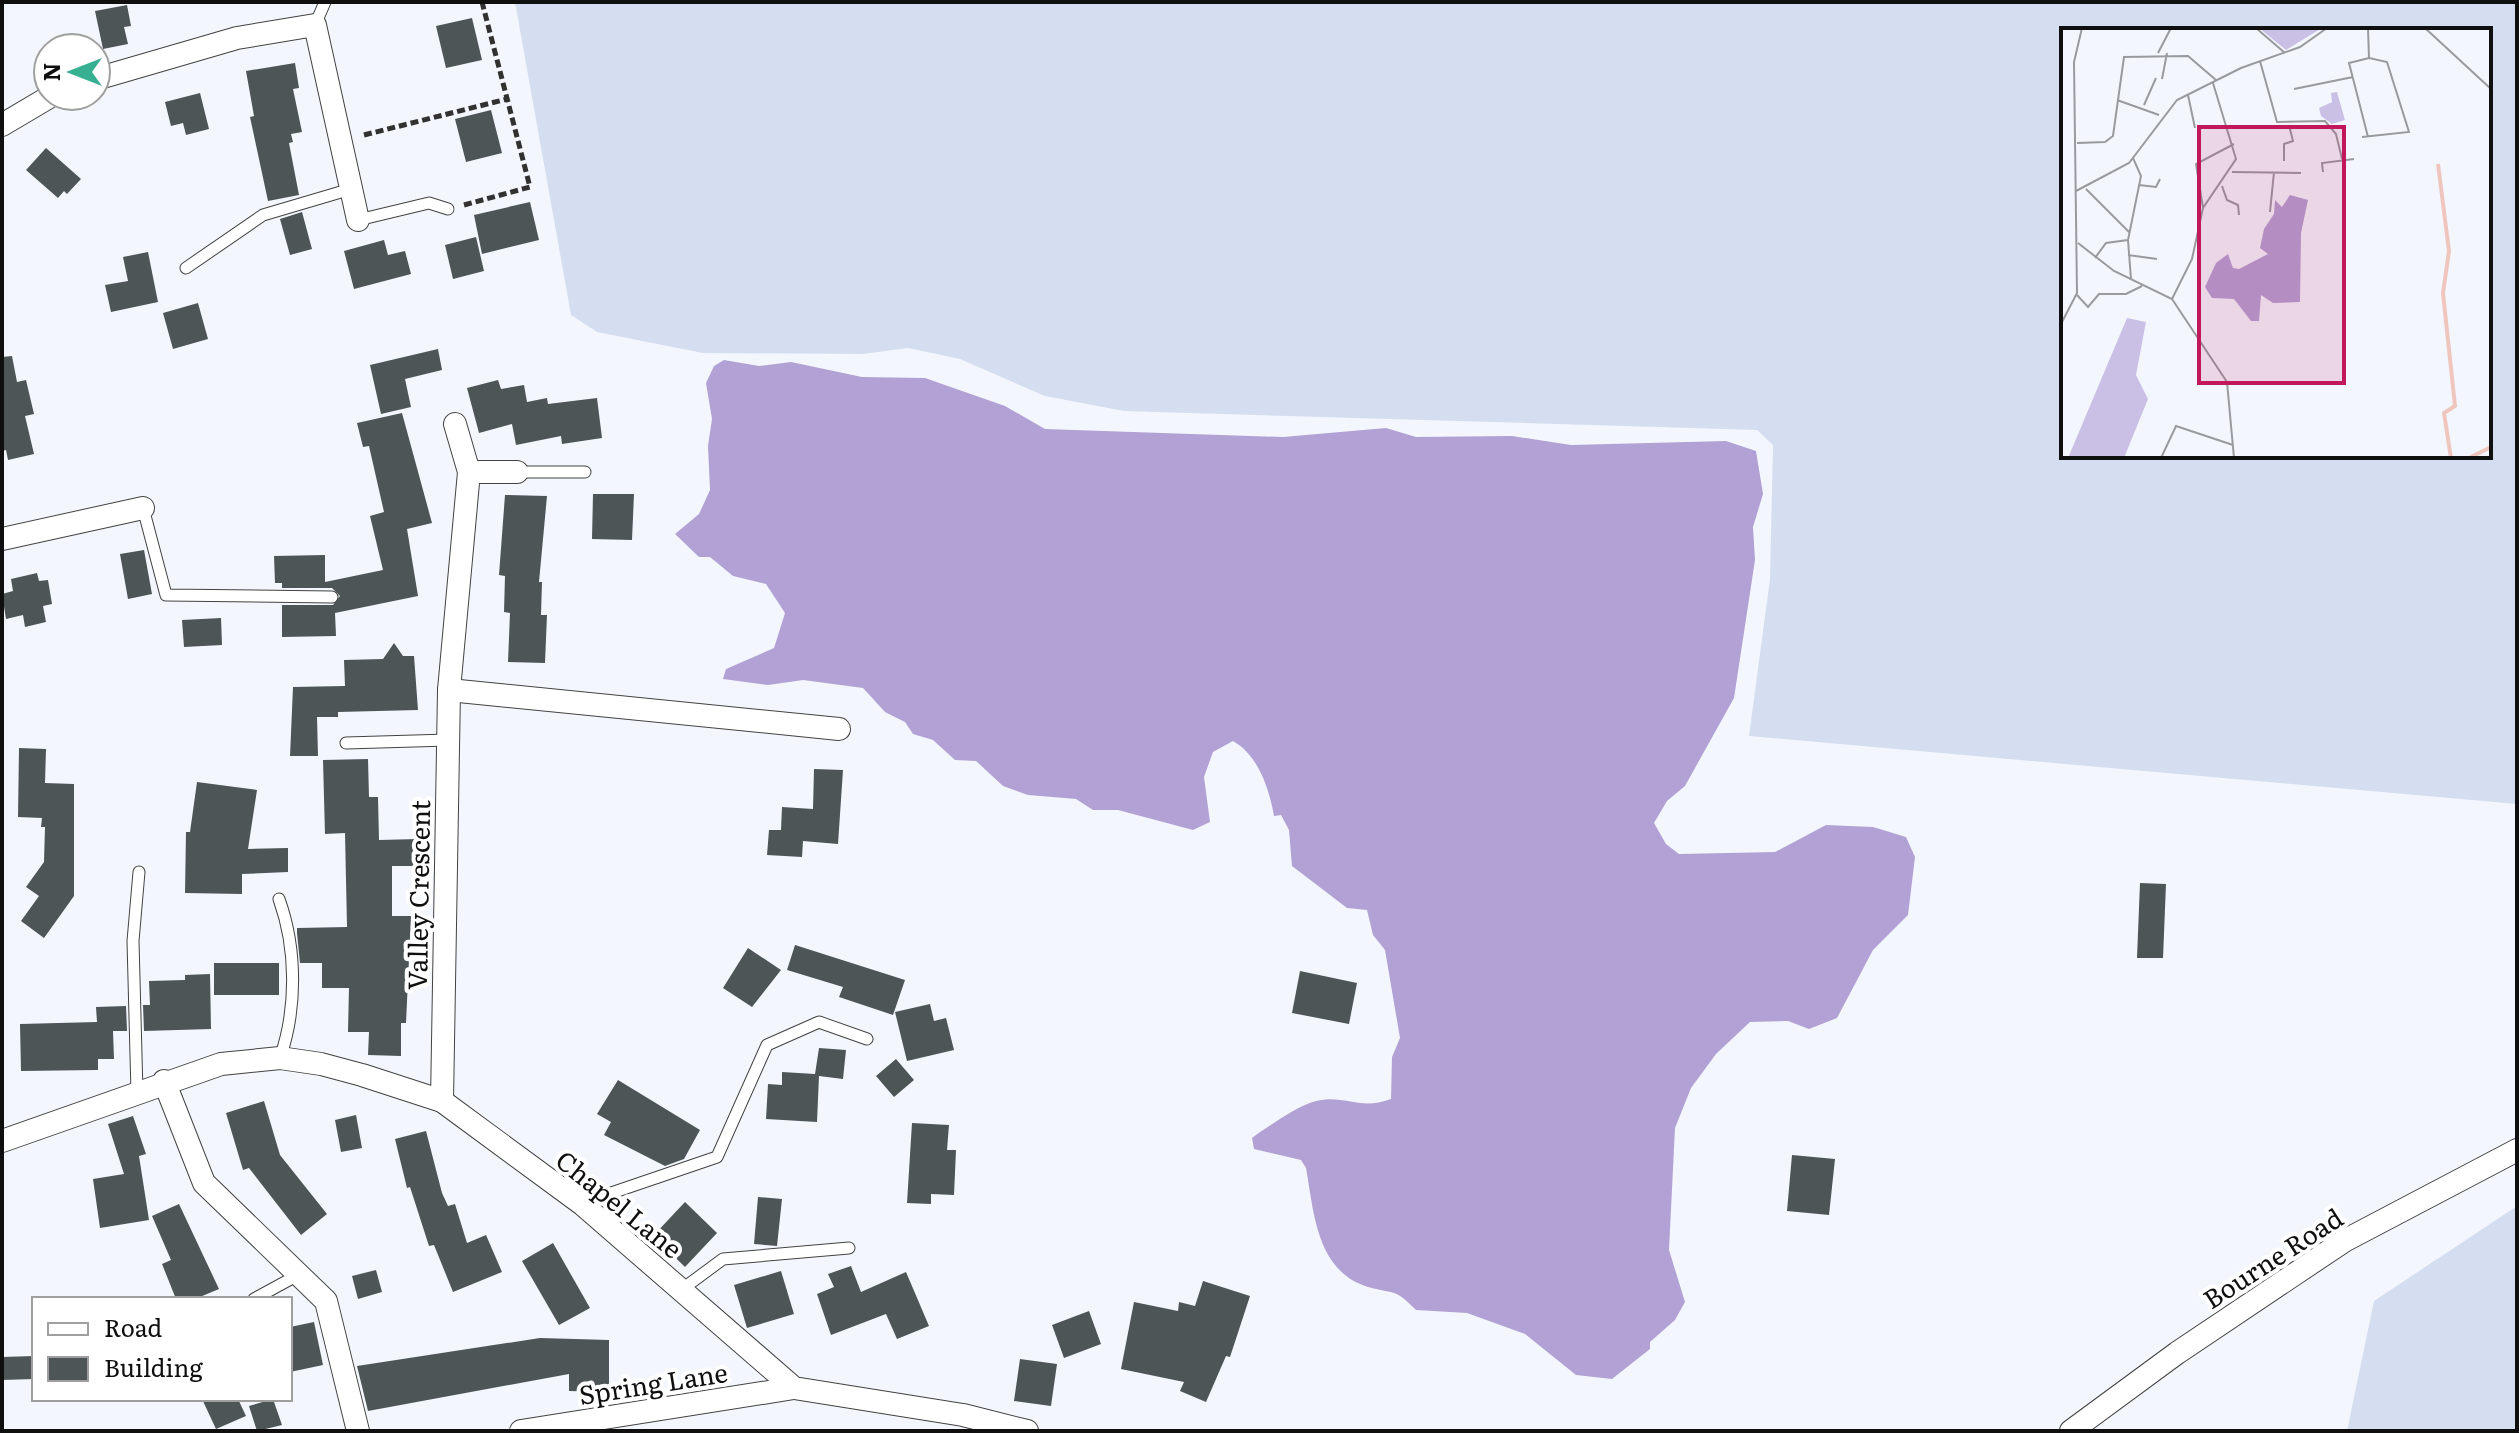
<svg xmlns="http://www.w3.org/2000/svg" width="2519" height="1433" font-family="Literata,serif">
	<style>
		.farmland { fill: #d5ddf1; fill-rule: evenodd }
		.forest { fill: #b2a1d4 }
		.building { fill: #4d5557 }
		.lines { fill: none; stroke-linecap: round; stroke-linejoin: round }
		.service-casing { stroke: #424242; stroke-width: 13 }
		.minor-casing { stroke: #424242; stroke-width: 24 }
		.path { stroke: #313131; stroke-width: 5; stroke-dasharray: 8 4; stroke-linecap: butt }
		.service { stroke: #fff; stroke-width: 11 }
		.minor { stroke: #fff; stroke-width: 22 }
		.labels { text-anchor: middle; dominant-baseline: central; stroke-width: 8; stroke-linejoin: round; paint-order: stroke }
		.street-label { font-size: 26px; fill: #0f0f0f; stroke: #fff }
		.inset-river { fill: none; stroke: #efc6bd; stroke-width: 4 }
		.inset-road { fill: none; stroke: #989a9e; stroke-width: 2 }
		.view { fill: #c2185b; fill-opacity: 0.15; stroke: #c2185b; stroke-width: 4 }
		.inset-edge { fill: none; stroke: #0f0f0f; stroke-width: 4 }
	</style>
	<rect width="100%" height="100%" fill="#f3f7fd"/>
	<!-- farmland -->
	<g class="farmland">
		<path d="M515 2H2517V804L1749 736 1770 579 1773 445 1757 430 1124 411 1045 396 960 359 908 348 863 354 703 353 597 332 571 315ZM2063 30H2489V456H2063Z"/>
		<path d="M2517 1206V1431H2347L2374 1301Z"/>
	</g>
	<!-- forest -->
	<path class="forest" d="M724 360 759 366 791 362 862 377 925 378 1005 406 1045 429 1283 437 1386 428 1416 437 1512 436 1571 445 1726 441 1756 451 1763 494 1753 527 1755 560 1734 698 1685 786 1667 801 1654 823 1666 844 1679 854 1775 852 1826 825 1873 827 1906 837 1915 857 1908 915 1873 950 1837 1018 1809 1029 1788 1021 1750 1022 1716 1054 1691 1088 1675 1128 1669 1250 1685 1302 1675 1320 1650 1342V1349L1612 1379 1576 1375 1525 1334 1467 1313 1416 1310C1393 1287 1396 1295 1368 1287 1316 1271 1314 1212 1306 1168L1301 1160 1254 1149 1252 1138 1260 1132C1276 1122 1297 1106 1316 1101 1345 1094 1359 1111 1391 1099L1392 1057 1400 1038 1385 950 1373 935 1367 910 1347 908 1292 866 1289 830 1281 815 1274 816C1269 788 1258 755 1233 741L1213 752 1204 777 1210 822 1193 830 1118 810H1093L1076 799 1028 795 1003 786 976 761 955 760 933 740 913 734 905 722 885 712 863 688 803 680 768 685 723 679 726 669 774 648 785 613 766 584 733 576 710 557H699L675 534 699 514 710 490 708 446 712 419 706 383 714 366Z"/>
	<!-- building -->
	<g class="building">
		<path d="M127 5 131 26 124 27 128 44 103 49 95 11Z"/>
		<path d="M472 18 482 60 446 68 436 26Z"/>
		<path d="M295 63 299 88 293 89 302 132 291 134 293 142 289 143 299 195 268 201 250 117 254 116 246 71Z"/>
		<path d="M200 93 209 129 186 135 183 123 171 126 165 102Z"/>
		<path d="M491 110 502 153 466 162 455 119Z"/>
		<path d="M46 148 81 179 67 194 64 191 58 198 26 170Z"/>
		<path d="M530 202 539 240 482 254 474 215Z"/>
		<path d="M302 212 312 249 290 255 280 219Z"/>
		<path d="M476 237 484 271 453 279 445 245Z"/>
		<path d="M384 240 388 255 405 251 411 274 354 289 344 251Z"/>
		<path d="M148 252 158 302 111 312 105 285 128 281 123 257Z"/>
		<path d="M198 303 208 339 173 349 163 313Z"/>
		<path d="M438 349 442 370 405 379 411 407 381 414 370 365Z"/>
		<path d="M12 356 17 382 26 380 34 414 25 416 34 454 8 460 6 450 2 451V357Z"/>
		<path d="M498 380 501 389 524 385 527 402 547 398 548 404 597 398 602 438 562 444 561 436 516 445 512 424 479 433 467 388Z"/>
		<path d="M402 413 432 523 407 529 418 596 335 613 336 636 282 637V605H333L340 596 332 588H282V583H275L274 556 325 555V582L383 570 370 516 384 512 369 446 363 447 357 423Z"/>
		<path d="M593 494H634L632 540 592 539Z"/>
		<path d="M505 495 547 496 539 582H542L541 615H547L545 663 508 662 510 613 504 612 505 576 499 575Z"/>
		<path d="M144 550 152 594 128 599 120 554Z"/>
		<path d="M37 573 39 581 48 580 52 604 43 606 46 622 25 627 23 615 6 619 2 594 13 591 11 579Z"/>
		<path d="M221 618 222 645 184 647 182 620Z"/>
		<path d="M394 643 403 656H414L418 710 338 712V717H317L318 756H290L293 687 345 686 344 660 383 659Z"/>
		<path d="M19 748 46 749 45 783 74 784V896L44 938 21 921 39 896 26 887 44 862 45 827H41L42 818 18 817Z"/>
		<path d="M368 759 369 797H378L379 840 418 839 419 866H392V916H411L406 1023H401V1056L368 1055 369 1032H348L349 988H322V963H300L297 933V928L347 927 345 833 325 834 323 760Z"/>
		<path d="M814 769 843 770 838 844 803 841 802 857 767 855 769 830H781L782 807 813 809Z"/>
		<path d="M197 782 257 790 248 849 288 848V872L242 874V894L185 893 186 832H190Z"/>
		<path d="M2140 883 2166 884 2163 958H2137Z"/>
		<path d="M795 945 905 980 893 1015 839 997 843 987 787 970Z"/>
		<path d="M748 948 781 970 752 1007 723 988Z"/>
		<rect x="214" y="963" width="65" height="32"/>
		<path d="M1300 971 1357 983 1349 1024 1292 1013Z"/>
		<path d="M210 974 211 1029 144 1031 143 1005H150L149 981 185 980V975Z"/>
		<path d="M930 1004 934 1021 946 1018 954 1050 907 1061 895 1012Z"/>
		<path d="M126 1006 127 1031H113L114 1059H98V1070L21 1071 20 1024 97 1022 96 1007Z"/>
		<path d="M819 1048 846 1050 843 1079 819 1076 817 1122 766 1119 768 1084 782 1085V1072L815 1074Z"/>
		<path d="M896 1059 914 1080 894 1097 876 1076Z"/>
		<path d="M618 1080 700 1130 684 1159 665 1166 604 1135 611 1122 597 1114Z"/>
		<path d="M264 1101 280 1155 327 1214 301 1235 249 1168 243 1170 226 1113Z"/>
		<path d="M356 1115 362 1148 341 1152 335 1120Z"/>
		<path d="M133 1116 146 1154 139 1156 149 1220 100 1228 93 1179 124 1174 108 1124Z"/>
		<path d="M912 1123 949 1125 947 1150H956L954 1195 931 1194V1204L907 1203Z"/>
		<path d="M426 1131 442 1193 448 1206 455 1204 467 1243 486 1235 502 1272 453 1292 434 1245 429 1246 410 1187 407 1188 395 1139Z"/>
		<path d="M1792 1155 1835 1159 1829 1215 1787 1211Z"/>
		<path d="M758 1197 782 1199 777 1246 754 1244Z"/>
		<path d="M685 1202 717 1233 685 1267 653 1236Z"/>
		<path d="M179 1204 219 1289 195 1299H176L162 1264 171 1260 152 1216Z"/>
		<path d="M553 1243 590 1308 559 1325 522 1261Z"/>
		<path d="M851 1266 861 1292 906 1272 929 1326 897 1339 886 1314 831 1335 817 1294 834 1287 828 1274Z"/>
		<path d="M376 1270 382 1292 358 1299 352 1276Z"/>
		<path d="M781 1271 794 1314 747 1328 734 1285Z"/>
		<path d="M1203 1281 1250 1296 1230 1357 1226 1356 1206 1402 1180 1391 1184 1382 1121 1369 1134 1302 1178 1311 1179 1302 1195 1306Z"/>
		<path d="M1089 1311 1101 1344 1064 1358 1052 1325Z"/>
		<path d="M314 1322 323 1365 290 1372V1327Z"/>
		<path d="M540 1338 609 1340V1392L569 1391V1374L368 1411 357 1366Z"/>
		<path d="M34 1356V1379L2 1380V1357Z"/>
		<path d="M1020 1359 1057 1364 1051 1406 1014 1401Z"/>
		<path d="M202 1399H238L246 1416 216 1429Z"/>
		<path d="M273 1399 282 1425 257 1431 249 1406Z"/>
	</g>
	<g class="lines">
		<defs>
			<g id="service">
				<path d="M315 25 325 2"/>
				<path d="M358 220 429 203 448 209"/>
				<path d="M186 268 263 215 351 189"/>
				<path d="M517 472H585"/>
				<path d="M143 508 166 595 332 597"/>
				<path d="M346 743 448 740"/>
				<path d="M279 899C297 949 297 1009 280 1058"/>
				<path d="M137 1093 133 941 139 872"/>
				<path d="M582 1203 717 1157 767 1045 819 1022 867 1039"/>
				<path d="M681 1290 723 1259 849 1248"/>
				<path d="M254 1299 298 1275"/>
			</g>
			<g id="minor">
				<path d="M96 79 237 38 315 25 358 220"/>
				<path d="M2 125 51 96"/>
				<path d="M469 472H517"/>
				<path d="M2 539 143 508"/>
				<path d="M449 690 839 729"/>
				<path d="M164 1081 204 1183 326 1301 358 1431"/>
				<path d="M442 1101 449 690 469 472 455 424"/>
				<path d="M2 1141 221 1064 280 1058 321 1064 362 1075 442 1101 582 1204 794 1388 963 1415 1027 1431"/>
				<path d="M521 1431 794 1388"/>
				<path d="M2071 1431 2177 1353 2344 1241 2517 1150"/>
			</g>
		</defs>
		<!-- service casing -->
		<use href="#service" class="service-casing"/>
		<!-- minor casing -->
		<use href="#minor" class="minor-casing"/>
		<!-- path -->
		<g class="path">
			<path d="M364 135 507 99"/>
			<path d="M464 205 530 187 482 2"/>
		</g>
		<!-- service -->
		<use href="#service" class="service"/>
		<!-- minor -->
		<use href="#minor" class="minor"/>
	</g>
	<g class="labels">
		<!-- street labels -->
		<g class="street-label">
			<text transform="translate(417 895) rotate(-89)">Valley Crescent</text>
			<text transform="translate(620 1203) rotate(39)">Chapel Lane</text>
			<text transform="translate(2272 1257) rotate(-33)">Bourne Road</text>
			<text transform="translate(653 1382) rotate(-9)">Spring Lane</text>
		</g>
	</g>
	<!-- overview -->
	<g transform="translate(2061 28)">
		<rect width="430" height="430" fill="#f3f7fd"/>
		<path d="M198 0H261L225 22ZM276 64 284 92 271 96 260 88 258 80 271 74 270 65ZM66 290 85 294 75 347 87 371 63 430H7Z" fill="#cac0e5"/>
		<path d="M229 167 247 172 240 205 239 274 212 275 200 267 198 293H190L173 271 151 270 144 259 155 235 167 226 172 240 178 241 207 226 199 220 203 201 213 186 214 172 221 179Z" fill="#b2a1d4"/>
		<path class="inset-river" d="M377 136 388 223 382 265 394 378 383 385 390 430M408 430 430 419"/>
		<path class="inset-road" d="M195 0 224 25M364 0 430 61M97 25 110 0M199 33 216 94 264 93 275 106 281 131M101 51 106 25M233 61 292 49M127 67 134 100M56 72 98 87M83 77 95 50M301 109 348 104 326 34 308 30 307 0M307 109 288 35 308 30M16 115 44 114 52 108 63 29 127 28 155 52M223 133V116L232 113 228 97M171 144 240 145M262 144 261 135 293 131M78 157 95 159 99 151M161 158 166 172 177 177 178 187M25 161 68 204M15 163 68 135 116 72 180 40 239 19 266 0M142 180 135 136 173 116M209 184 213 144M17 215 53 243 111 271 166 354 173 430M67 227 96 231M34 230 45 215 67 212M70 251 67 212 80 148 72 130M16 267 27 279 38 266H65L81 258M111 271 131 231 142 180 175 131 152 55M0 296 16 265 13 34 21 0M100 430 115 398 172 417"/>
		<path class="view" d="M138 99H283V355H138Z"/>
		<rect width="430" height="430" class="inset-edge"/>
	</g>
	<!-- border -->
	<rect width="2519" height="1433" fill="none" stroke="#0f0f0f" stroke-width="8"/>
	<!-- legend -->
	<rect x="32" y="1297" width="260" height="104" fill="#ffffff" stroke="#9f9f9f" stroke-width="2"/>
	<rect x="48" y="1323" width="40" height="12" fill="#ffffff" stroke="#9f9f9f" stroke-width="2"/>
	<text x="104" y="1337" font-size="24" fill="#0f0f0f">Road</text>
	<rect x="48" y="1357" width="40" height="24" fill="#4d5557" stroke="#9f9f9f" stroke-width="2"/>
	<text x="104" y="1377" font-size="24" fill="#0f0f0f">Building</text>
	<!-- north arrow -->
	<g transform="translate(72 72) rotate(270)"><circle r="38" fill="#ffffff" stroke="#9f9f9f" stroke-width="2"/>
	<path d="M0-6L14 30L0 20L-14 30Z" fill="#37af91"/>
	<text y="-12" font-size="22" font-weight="bold" text-anchor="middle" fill="#0f0f0f">N</text>
	</g>
</svg>
